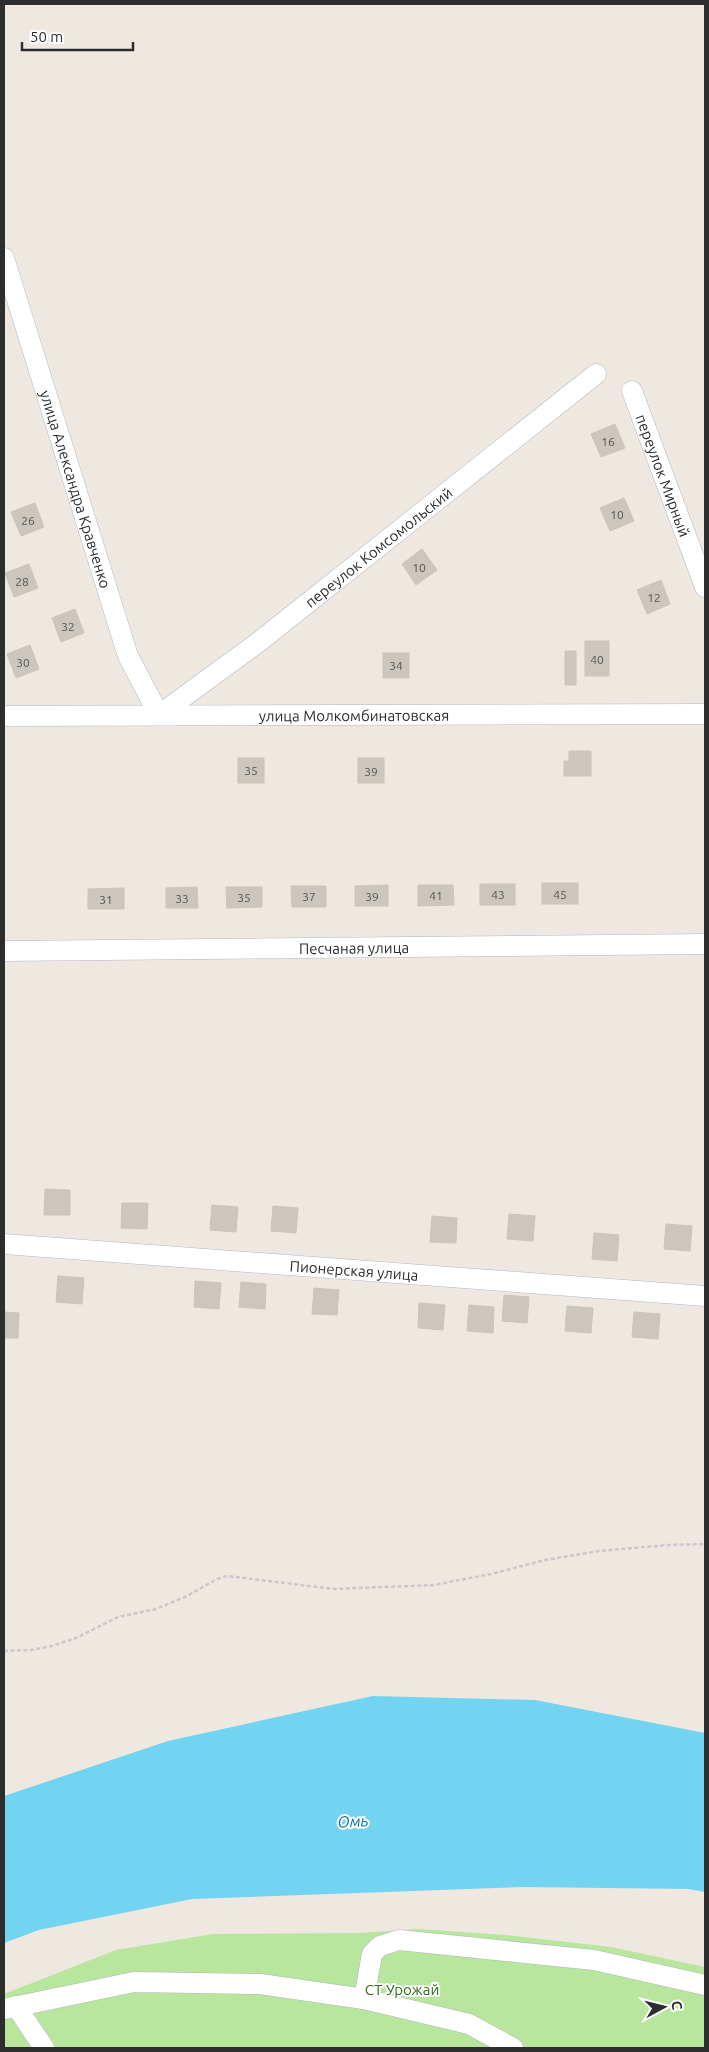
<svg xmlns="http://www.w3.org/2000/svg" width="709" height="2052" font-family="Ubuntu,sans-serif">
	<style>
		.green { fill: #b7e69c }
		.water { fill: #72d4f1 }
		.building { fill: #cbc6be; stroke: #cbc4b9 }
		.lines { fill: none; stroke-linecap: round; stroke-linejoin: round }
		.minor-casing { stroke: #b3b7c1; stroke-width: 21 }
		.path { stroke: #c8c8c8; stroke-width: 2.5; stroke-dasharray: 4 2.5; stroke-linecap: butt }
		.minor { stroke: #fff; stroke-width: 20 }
		.labels { text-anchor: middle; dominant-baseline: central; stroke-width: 4; stroke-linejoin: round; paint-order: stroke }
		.number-label { font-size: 12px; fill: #545351 }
		.street-label { font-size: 15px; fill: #2d2d2d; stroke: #fff }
		.park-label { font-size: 15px; fill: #2e6e1a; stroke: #fff }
		.water-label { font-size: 16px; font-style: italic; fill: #0b74a3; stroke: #fff }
	</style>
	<rect width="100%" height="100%" fill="#efe8e0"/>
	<!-- green -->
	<path class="green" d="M419 1929 506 1935 611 1947 705 1967V2048H4V1994L116 1950 213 1934 359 1933Z"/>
	<!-- water -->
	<path class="water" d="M373 1696 535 1700 705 1733V1892L688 1889 522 1887 192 1899 39 1930 4 1943V1796L168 1741Z"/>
	<!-- building -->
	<g class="building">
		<path d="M615 424 625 448 601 457 591 434Z"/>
		<path d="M624 498 634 521 610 531 600 508Z"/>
		<path d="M35 503 44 527 21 536 11 512Z"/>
		<path d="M422 549 437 570 416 585 402 564Z"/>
		<path d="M29 564 38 588 14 597 5 573Z"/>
		<path d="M661 580 670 604 647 614 637 590Z"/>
		<path d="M75 609 84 633 61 642 52 618Z"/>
		<rect x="585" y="641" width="24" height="35"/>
		<path d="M30 645 39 669 16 678 7 654Z"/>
		<rect x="565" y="651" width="11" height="34"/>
		<rect x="383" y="653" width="26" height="25"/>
		<path d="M569 751H591V776H564V761H569Z"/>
		<rect x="238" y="758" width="26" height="25"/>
		<rect x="358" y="758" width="26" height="25"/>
		<rect x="542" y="883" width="36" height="21"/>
		<rect x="480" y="884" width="35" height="21"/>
		<path d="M388 885V906H355V886Z"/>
		<path d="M418 885H453L454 905 418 906Z"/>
		<path d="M291 886H326V907H292Z"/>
		<path d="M197 887 198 908H166V888Z"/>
		<path d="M226 887H262V907L227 908Z"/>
		<path d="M124 888V909H88V889Z"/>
		<path d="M45 1189 70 1190V1215H44Z"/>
		<path d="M122 1203H148L147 1229 121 1228Z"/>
		<path d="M212 1205 238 1207 236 1232 210 1230Z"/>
		<path d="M273 1206 298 1208 296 1233 271 1231Z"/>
		<path d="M509 1214 535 1216 533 1241 507 1239Z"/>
		<path d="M432 1216 457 1218 456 1243 430 1242Z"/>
		<path d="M666 1224 692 1226 690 1251 664 1249Z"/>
		<path d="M594 1233 619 1235 617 1261 592 1259Z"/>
		<path d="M58 1276 84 1278 82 1304 56 1302Z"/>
		<path d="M195 1281 221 1283 219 1309 194 1307Z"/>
		<path d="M241 1282 266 1284 265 1309 239 1307Z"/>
		<path d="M314 1288 339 1290 337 1315 312 1314Z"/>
		<path d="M504 1295 529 1297 527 1323 502 1321Z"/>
		<path d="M419 1303 445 1305 443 1330 418 1328Z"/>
		<path d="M469 1305 494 1307 493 1333 467 1331Z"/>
		<path d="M567 1306 593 1308 591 1333 565 1331Z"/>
		<path d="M4 1312 19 1313 18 1338H4Z"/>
		<path d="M634 1312 660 1314 658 1339 632 1337Z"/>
	</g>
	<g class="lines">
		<defs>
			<g id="minor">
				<path id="s1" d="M4 258 128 656 159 715 260 641 596 374"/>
				<path id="s2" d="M632 391 705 587"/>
				<path id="s3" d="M4 716 705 714"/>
				<path id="s4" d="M4 951 705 944"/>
				<path id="s5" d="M4 1244 705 1296"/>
				<path d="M364 1999 372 1954 380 1946 399 1940 594 1960 705 1985"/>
				<path d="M16 2006 44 2048"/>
				<path d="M4 2009 134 1982 260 1984 364 1999 469 2024 513 2048"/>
			</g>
		</defs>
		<!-- minor casing -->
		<use href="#minor" class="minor-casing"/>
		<!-- path -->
		<path class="path" d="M4 1651 31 1650 52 1646 76 1638 118 1617 156 1609 187 1596 217 1579 227 1576 334 1589 434 1585 491 1574 545 1560 599 1551 668 1545 705 1544"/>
		<!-- minor -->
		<use href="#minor" class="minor"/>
	</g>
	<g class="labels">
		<!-- number labels -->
		<g class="number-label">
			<text x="608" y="441">16</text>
			<text x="617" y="514">10</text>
			<text x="28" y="520">26</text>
			<text x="419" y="567">10</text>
			<text x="22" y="581">28</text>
			<text x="654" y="597">12</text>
			<text x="68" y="626">32</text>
			<text x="597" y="659">40</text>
			<text x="23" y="662">30</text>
			<text x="396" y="665">34</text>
			<text x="251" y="770">35</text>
			<text x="371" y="771">39</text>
			<text x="498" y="894">43</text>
			<text x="560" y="894">45</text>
			<text x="436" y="895">41</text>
			<text x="309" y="896">37</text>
			<text x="372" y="896">39</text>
			<text x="244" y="897">35</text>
			<text x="182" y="898">33</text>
			<text x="106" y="899">31</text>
		</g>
		<!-- street labels -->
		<g class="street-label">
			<text stroke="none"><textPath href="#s2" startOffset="90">переулок Мирный</textPath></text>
			<text stroke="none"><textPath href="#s1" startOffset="242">улица Александра Кравченко</textPath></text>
			<text stroke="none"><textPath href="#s1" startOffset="760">переулок Комсомольский</textPath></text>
			<text stroke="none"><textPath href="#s3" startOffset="350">улица Молкомбинатовская</textPath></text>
			<text stroke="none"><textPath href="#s4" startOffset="350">Песчаная улица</textPath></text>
			<text stroke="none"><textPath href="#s5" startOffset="351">Пионерская улица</textPath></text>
		</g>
		<!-- park labels -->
		<g class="park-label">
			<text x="402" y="1989">СТ Урожай</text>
		</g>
		<!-- water labels -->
		<g class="water-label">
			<text transform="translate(353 1821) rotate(-3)">Омь</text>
		</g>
	</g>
	<!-- border -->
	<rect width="709" height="2052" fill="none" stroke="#2d2d2d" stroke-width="10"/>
	<!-- north arrow -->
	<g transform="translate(664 2007) rotate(83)" stroke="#ffffff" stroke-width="4" paint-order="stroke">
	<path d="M0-4L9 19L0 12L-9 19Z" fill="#2d2d2d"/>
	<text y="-8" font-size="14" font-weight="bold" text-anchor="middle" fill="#2d2d2d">С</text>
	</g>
	<!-- scale -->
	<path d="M22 42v8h111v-8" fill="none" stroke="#2d2d2d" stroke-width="2.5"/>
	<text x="30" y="42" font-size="15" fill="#2d2d2d" stroke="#ffffff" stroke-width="4" paint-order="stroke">50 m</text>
</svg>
